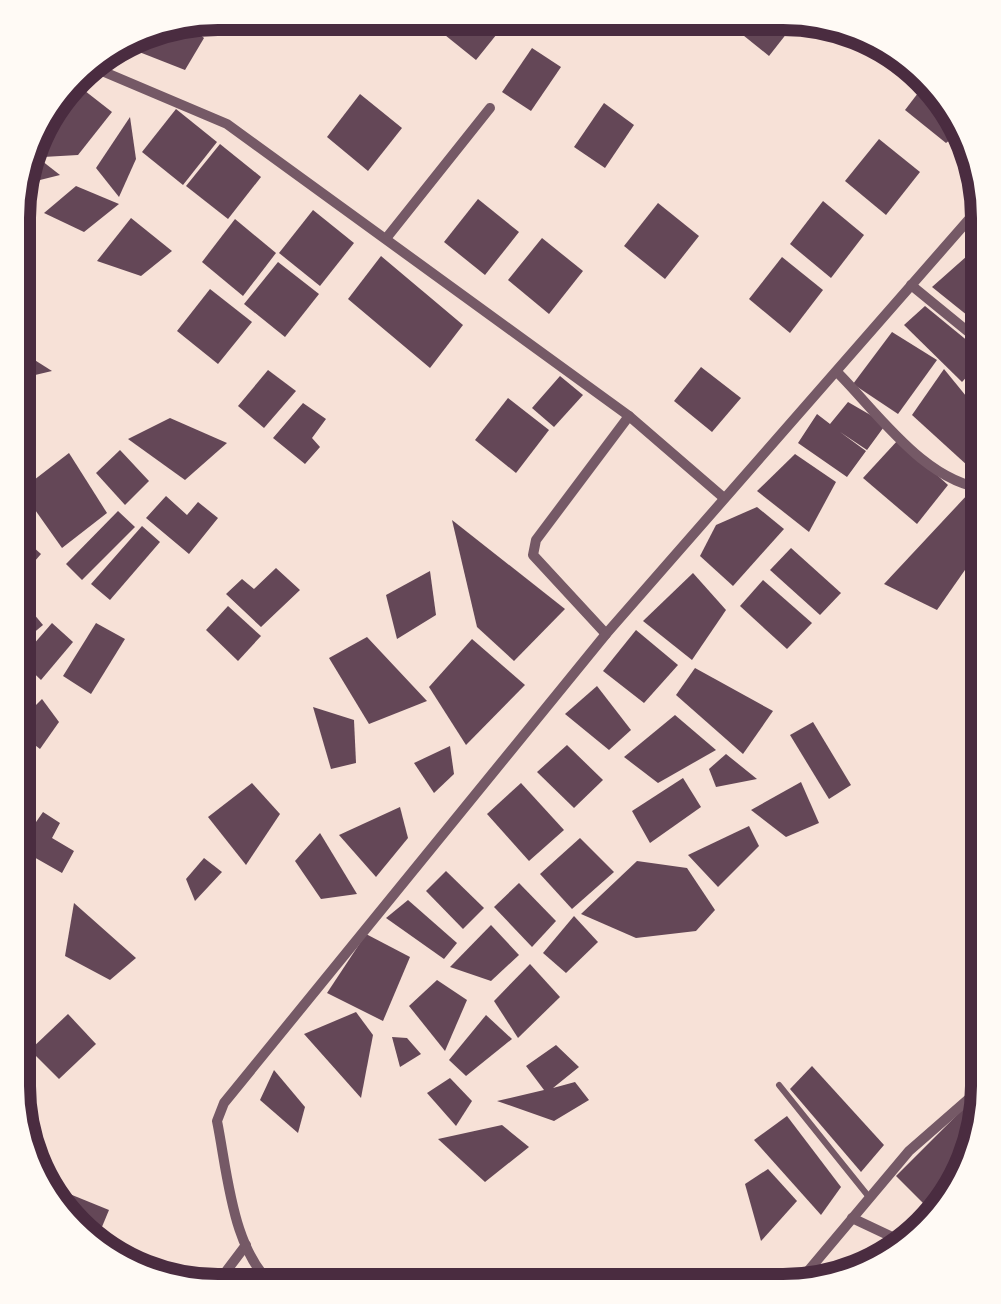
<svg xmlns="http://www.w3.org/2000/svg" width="1001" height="1304" font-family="Georgia,serif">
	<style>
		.building { fill: #644757 }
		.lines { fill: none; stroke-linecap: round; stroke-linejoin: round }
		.service { stroke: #755966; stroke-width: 6 }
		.minor { stroke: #755966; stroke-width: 10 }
		.rim { fill: none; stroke: #4a2c40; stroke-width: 12 }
	</style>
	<rect width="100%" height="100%" fill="#f7e1d7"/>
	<!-- building -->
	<g class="building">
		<path d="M802 14 769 56 728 23 734 15Z"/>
		<path d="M509 19 476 60 435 27 440 20Z"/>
		<path d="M186 23 204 38 185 70 129 48 152 24Z"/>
		<path d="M532 48 561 67 531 111 502 92Z"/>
		<path d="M71 80 112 112 78 155 43 157Z"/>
		<path d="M928 80 967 127 946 143 905 110Z"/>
		<path d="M360 94 402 128 368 171 327 137Z"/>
		<path d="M604 103 634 125 605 168 574 147Z"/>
		<path d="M176 109 217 142 183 185 142 152Z"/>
		<path d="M130 117 136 159 119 197 96 168Z"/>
		<path d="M879 139 920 172 886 215 845 181Z"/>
		<path d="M220 144 261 177 228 219 186 186Z"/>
		<path d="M28 150 60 175 32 182 20 173Z"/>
		<path d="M76 186 119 204 84 232 44 213Z"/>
		<path d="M478 199 519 232 485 275 444 242Z"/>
		<path d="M823 201 864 235 831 278 790 244Z"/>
		<path d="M658 203 699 236 665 279 624 246Z"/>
		<path d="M313 210 354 243 320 286 279 253Z"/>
		<path d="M131 218 172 251 141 276 97 261Z"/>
		<path d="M235 219 276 253 243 296 202 262Z"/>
		<path d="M542 238 583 271 549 314 508 280Z"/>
		<path d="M381 256 463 325 430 368 348 299Z"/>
		<path d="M967 256 988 277V332L932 287Z"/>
		<path d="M782 257 823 290 790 333 749 299Z"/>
		<path d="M278 262 319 294 285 337 244 304Z"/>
		<path d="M210 289 252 322 218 364 177 331Z"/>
		<path d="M925 306 986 356 962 382 904 325Z"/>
		<path d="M892 332 937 360 898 414 853 384Z"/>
		<path d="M14 347 52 371 14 380Z"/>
		<path d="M701 367 741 398 712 432 674 401Z"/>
		<path d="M944 369 988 423V451L968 466 912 415Z"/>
		<path d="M268 370 296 391 264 428 238 406Z"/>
		<path d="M560 376 583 395 554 427 532 408Z"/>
		<path d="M508 398 549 430 516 473 475 440Z"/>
		<path d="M848 402 886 424 867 450 840 432 866 451 847 477 798 443 817 414 830 424Z"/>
		<path d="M303 403 326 419 312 438 320 447 305 464 273 438Z"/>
		<path d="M170 418 227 443 185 480 128 439Z"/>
		<path d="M898 440 948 485 917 524 863 478Z"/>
		<path d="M120 450 149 481 125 505 96 473Z"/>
		<path d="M69 453 107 513 62 548 21 490Z"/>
		<path d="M795 454 836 482 809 532 757 491Z"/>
		<path d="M969 493 988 523V537L937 610 884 584Z"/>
		<path d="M166 496 187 515 198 502 218 518 189 554 146 518Z"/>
		<path d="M757 507 784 529 733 586 700 556 716 525Z"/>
		<path d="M118 511 135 527 82 580 66 564Z"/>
		<path d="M452 520 565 609 514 661 477 627Z"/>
		<path d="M142 526 160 542 110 600 91 584Z"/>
		<path d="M14 530 41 554 14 585Z"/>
		<path d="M791 548 841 593 820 615 770 570Z"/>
		<path d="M276 568 300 590 261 627 226 594 242 579 254 589Z"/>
		<path d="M430 571 436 615 397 639 386 595Z"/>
		<path d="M693 573 726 610 692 660 643 621Z"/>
		<path d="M763 580 812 623 787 649 740 606Z"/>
		<path d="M986 584 988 617 968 613Z"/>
		<path d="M23 601 43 625 13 650V609Z"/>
		<path d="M228 606 261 636 238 661 206 630Z"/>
		<path d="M52 623 73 642 41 680 20 660Z"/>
		<path d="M96 623 125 639 91 694 63 676Z"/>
		<path d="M636 630 678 665 644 703 603 671Z"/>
		<path d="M367 637 427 701 369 724 329 658Z"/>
		<path d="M472 639 525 685 466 745 429 687Z"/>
		<path d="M695 668 773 711 743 754 676 695Z"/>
		<path d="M21 675 32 691 13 710V682Z"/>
		<path d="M597 686 631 730 609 750 565 714Z"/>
		<path d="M42 699 59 722 40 749 13 728Z"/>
		<path d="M313 707 354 720 356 763 331 769Z"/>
		<path d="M675 715 716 750 658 783 624 757Z"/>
		<path d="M813 722 851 785 829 799 790 735Z"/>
		<path d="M567 745 603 780 574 808 537 772Z"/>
		<path d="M450 746 454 774 434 793 414 763Z"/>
		<path d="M726 754 757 779 716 787 709 769Z"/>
		<path d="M683 778 701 807 650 843 632 811Z"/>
		<path d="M801 782 819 823 786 837 751 810Z"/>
		<path d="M252 783 280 814 246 865 208 817Z"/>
		<path d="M521 783 564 830 529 861 487 814Z"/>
		<path d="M400 807 408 838 376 877 339 835Z"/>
		<path d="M43 812 60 823 52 838 74 851 62 873 18 848Z"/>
		<path d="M749 826 759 846 718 887 688 855Z"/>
		<path d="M320 833 357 894 321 899 295 861Z"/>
		<path d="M580 838 614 872 572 909 540 874Z"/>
		<path d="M204 858 222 872 195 901 186 879Z"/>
		<path d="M637 861 687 868 715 910 696 931 636 938 581 914Z"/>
		<path d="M446 871 484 908 463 929 426 891Z"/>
		<path d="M519 883 556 921 532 947 494 907Z"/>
		<path d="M408 900 457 943 444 959 386 918Z"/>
		<path d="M74 903 136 958 110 980 65 956Z"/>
		<path d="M574 916 598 942 566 973 543 953Z"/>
		<path d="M491 925 519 955 491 981 450 967Z"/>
		<path d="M366 934 410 957 383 1021 327 993Z"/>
		<path d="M530 964 560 997 518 1038 494 1001Z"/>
		<path d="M437 980 467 1000 445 1051 409 1006Z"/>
		<path d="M13 997 36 1022 13 1065Z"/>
		<path d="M356 1012 373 1035 361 1098 304 1034Z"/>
		<path d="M68 1014 96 1044 59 1079 30 1050Z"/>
		<path d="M486 1015 512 1039 466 1076 449 1060Z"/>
		<path d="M392 1037 407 1038 421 1054 400 1067Z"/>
		<path d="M556 1045 579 1067 553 1088 575 1082 589 1100 554 1121 497 1101 544 1090 526 1066Z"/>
		<path d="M812 1066 884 1145 861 1172 790 1089Z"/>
		<path d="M274 1070 305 1107 298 1133 260 1100Z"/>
		<path d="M450 1078 472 1101 456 1126 427 1093Z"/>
		<path d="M978 1094 987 1103 954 1201 936 1216 896 1176Z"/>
		<path d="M787 1116 841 1187 821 1215 754 1140Z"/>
		<path d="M502 1125 529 1147 485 1182 438 1139Z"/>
		<path d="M768 1169 797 1201 761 1241 745 1184Z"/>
		<path d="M50 1186 109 1210 94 1246 47 1192Z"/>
	</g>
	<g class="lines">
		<!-- service -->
		<path class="service" d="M779 1085 869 1197"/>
		<!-- minor -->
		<g class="minor">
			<path d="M83 63 227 124 629 416 724 498"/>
			<path d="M388 236 490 108"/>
			<path d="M911 285 988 348"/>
			<path d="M837 372C878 413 926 484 988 489"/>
			<path d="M606 634 533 555 536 540 629 416"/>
			<path d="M852 1218 905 1243"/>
			<path d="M793 1289 909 1151 988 1082"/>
			<path d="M212 1290 246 1245"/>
			<path d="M278 1290C232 1254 228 1175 217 1121L224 1103 606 634 985 201"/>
		</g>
	</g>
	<!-- crop -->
	<path d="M0 0H1001V1304H0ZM218 30H783A188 188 0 0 1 971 218V1086A188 188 0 0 1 783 1274H218A188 188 0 0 1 30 1086V218A188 188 0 0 1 218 30Z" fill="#fffaf5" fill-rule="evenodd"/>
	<path class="rim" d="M218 30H783A188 188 0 0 1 971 218V1086A188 188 0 0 1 783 1274H218A188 188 0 0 1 30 1086V218A188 188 0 0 1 218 30Z"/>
</svg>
